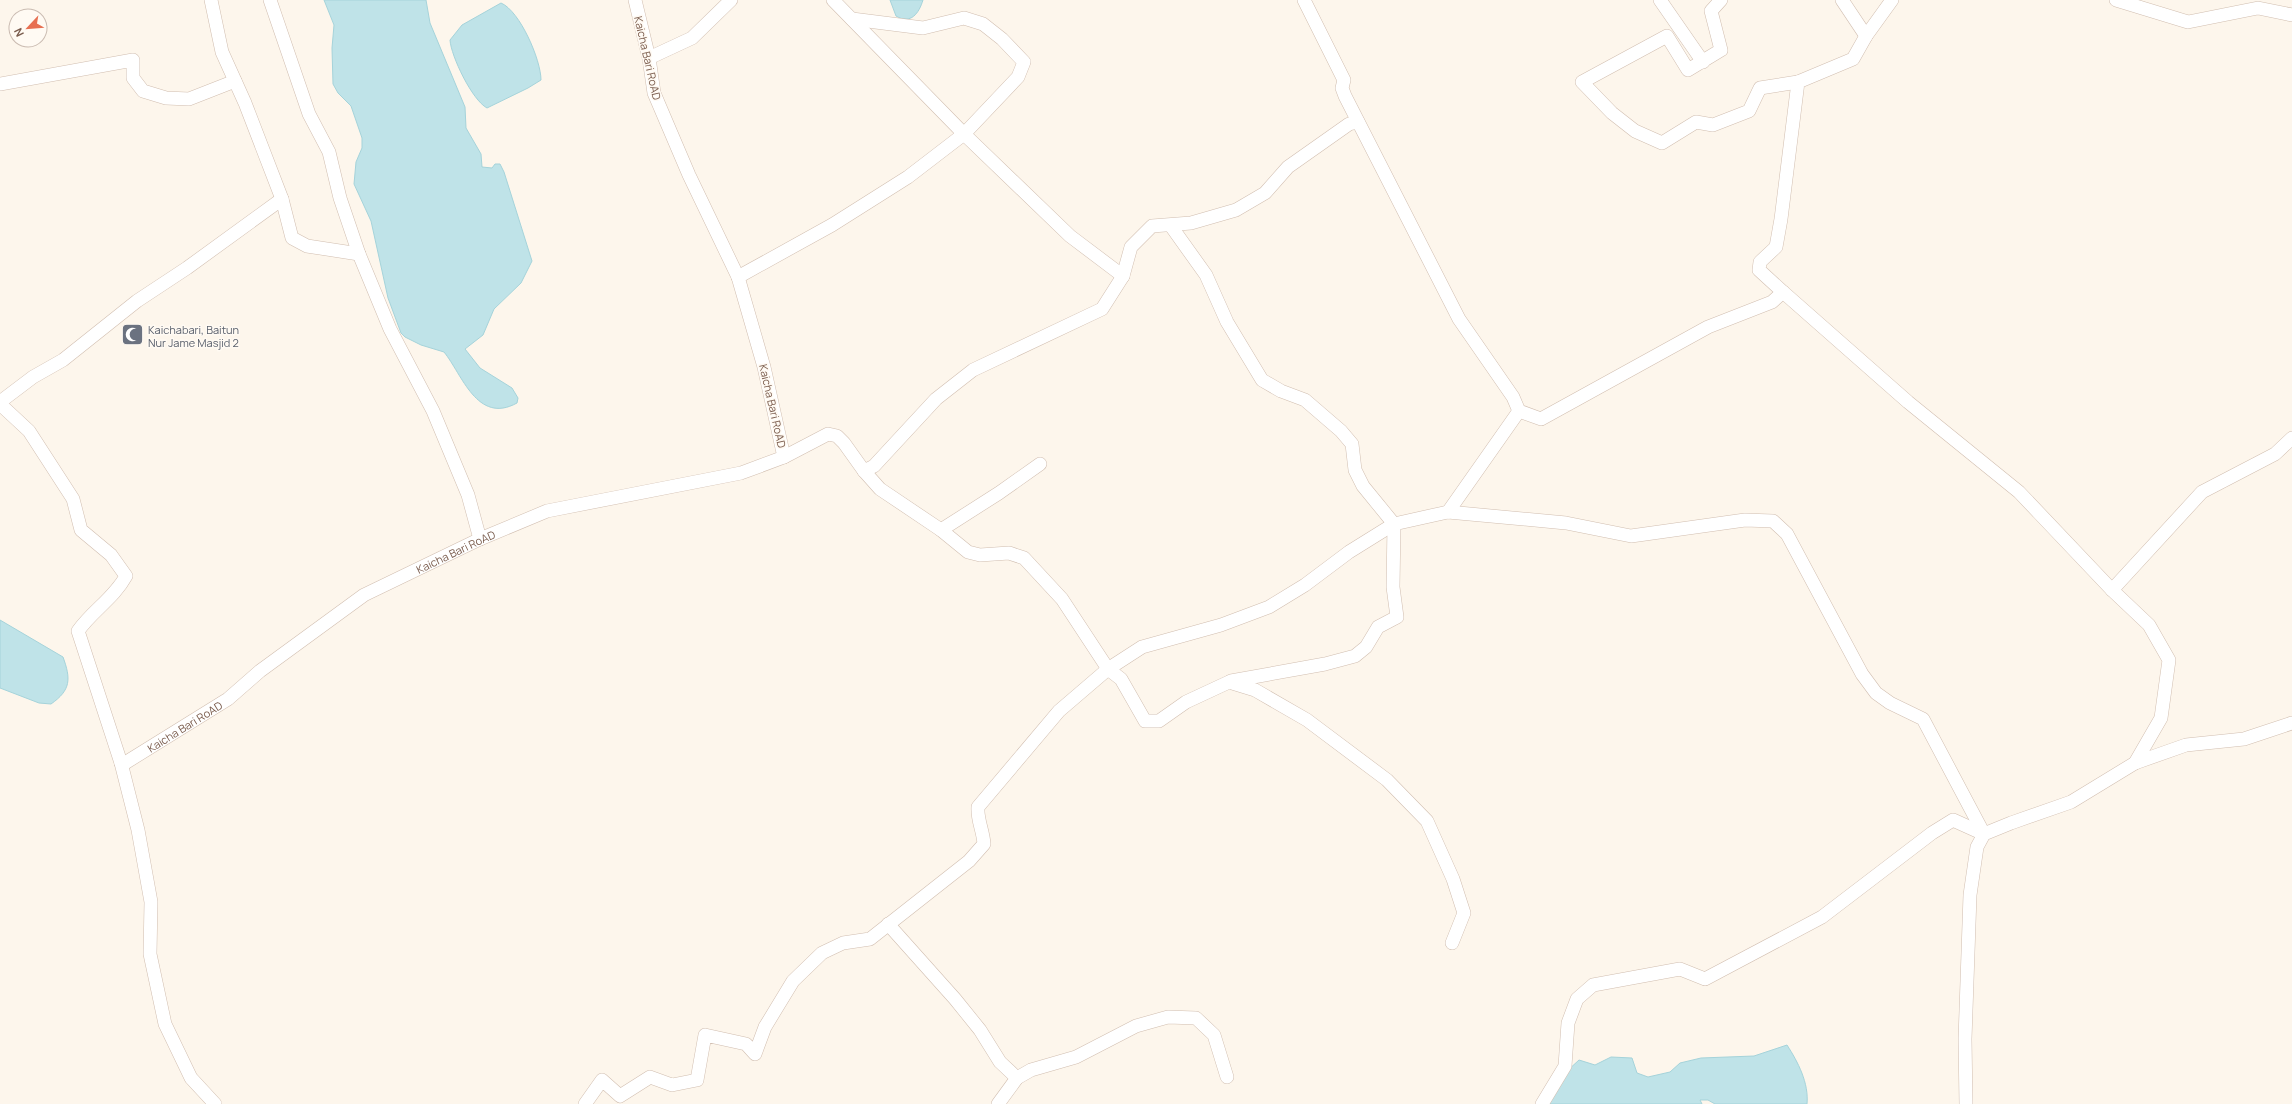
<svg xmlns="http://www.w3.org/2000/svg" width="2292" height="1104" font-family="Manrope,sans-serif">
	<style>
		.water { fill: #bfe3e8; stroke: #a5d3da }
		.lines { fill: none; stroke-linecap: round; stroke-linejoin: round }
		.minor-casing { stroke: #d1beb0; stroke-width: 14 }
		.minor { stroke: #fff; stroke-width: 13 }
		.labels { text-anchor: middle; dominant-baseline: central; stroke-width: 3; stroke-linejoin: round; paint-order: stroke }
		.street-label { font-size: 11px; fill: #7a5c4d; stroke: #fffaf3 }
		.worship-label { font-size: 11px; fill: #5b616d; stroke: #fffaf3; text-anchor: start }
	</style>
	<rect width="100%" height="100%" fill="#fdf6ec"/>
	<!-- water -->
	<g class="water">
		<path d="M324 0H426L430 23 465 107 466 128 481 154 482 167 492 168 495 164H500L504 172 532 261 521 283 494 309 483 335 465 349 480 368 512 388 518 398 517 403C477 425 462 374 444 352L421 345 405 337 401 333 388 298 371 221 354 184 356 162 362 148V138L351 106 338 93 333 84 332 48 334 25Z"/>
		<path d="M890 0H923C919 13 911 25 896 16Z"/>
		<path d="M501 3C520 11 541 60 541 80L528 88 487 108C472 100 451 56 450 40L462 25Z"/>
		<path d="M0 620 63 657C71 679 71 690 51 704L39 703 0 688Z"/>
		<path d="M1787 1045C1798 1062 1809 1083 1807 1104H1715L1708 1100H1700L1702 1104H1547L1566 1072 1579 1060 1595 1065 1611 1057 1632 1058 1637 1073 1648 1077 1670 1072 1680 1063 1701 1058 1754 1056Z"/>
	</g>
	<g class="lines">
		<defs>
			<g id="minor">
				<path d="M211 0 222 52 245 103 282 199 292 238 307 246 359 254"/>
				<path d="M270 0 309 114 329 152 340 198 359 254 390 329 433 411 468 495 480 539"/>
				<path d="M1304 0 1344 80 1342 88 1345 96 1459 319 1513 397 1519 411 1541 419 1708 327 1772 302 1783 292 1759 270 1760 262 1776 247 1781 219 1798 82 1853 59 1866 36 1892 0"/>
				<path d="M1660 0 1703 62"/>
				<path d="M1721 0 1711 11 1721 50 1688 70 1667 36 1582 82 1612 113 1635 131 1662 143 1696 122 1713 125 1749 111 1760 88 1798 82"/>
				<path d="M1842 0 1866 36"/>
				<path d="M2116 0 2188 22 2258 8 2292 15"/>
				<path d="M852 19 923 28 964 18 983 24 1002 39 1024 62 1018 77 964 134 1070 236 1123 276"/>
				<path d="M649 58 692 38 731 0"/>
				<path d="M0 84 133 60V78L143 91 166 98 189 99 235 81"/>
				<path d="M1171 226 1206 275 1227 322 1262 380 1281 391 1305 400 1341 431 1352 444 1355 470 1363 486 1394 524 1393 587 1397 617 1378 627 1366 647 1355 656 1325 664 1231 681"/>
				<path d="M738 277 832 225 908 177 964 134 833 0"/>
				<path d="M1783 292 1908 402 2019 492 2112 590 2149 625 2169 660 2161 718 2135 763"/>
				<path d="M0 402 33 377 63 360 137 301 187 268 282 199"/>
				<path d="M0 404 29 431 73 499 81 530 111 555 126 576C114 598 92 611 78 631L121 763 138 830 151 902 150 954 165 1024 191 1078 215 1104"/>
				<path d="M784 457 828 434 837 436 844 443 864 471 880 489 941 530 968 552 980 555 1009 553 1024 558 1062 599 1108 669 1121 679 1145 721H1159L1186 702 1229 682 1255 690 1307 720 1387 780 1427 821 1453 879 1464 913 1452 943"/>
				<path d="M864 471 874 466 936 399 973 370 1102 309 1123 276 1131 247 1152 226 1191 223 1236 210 1265 193 1288 167 1349 124 1358 122"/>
				<path d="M1448 512 1519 411"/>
				<path d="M941 530 999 493 1040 464"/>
				<path d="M2112 590 2202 492 2275 454 2292 438"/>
				<path id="s1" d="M121 763H125L228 699 260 671 364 595 480 539 547 511 741 473 784 457 764 367 738 277 689 175 654 93 649 58 635 0"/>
				<path d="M888 924 955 999 980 1030 1000 1062 1017 1078"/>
				<path d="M585 1104 602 1080 620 1096 650 1077 672 1085 697 1080 705 1035 746 1044 755 1054 765 1027 793 981 822 953 843 943 870 939 969 861 984 844C983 830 977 820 978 807L1059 711 1108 669 1142 647 1221 625 1269 607 1305 585 1349 552 1394 524 1448 512 1566 523 1631 536 1745 520 1773 521 1787 534 1862 674 1876 693 1890 703 1923 719 1984 834"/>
				<path d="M998 1104 1017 1078 1031 1070 1076 1057 1136 1026 1168 1017 1196 1018 1214 1035 1227 1077"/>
				<path d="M1542 1104 1565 1066 1568 1023 1577 999 1593 985 1680 969 1705 979 1822 917 1932 833 1953 820 1984 834"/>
				<path d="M1966 1104 1965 1039 1970 895 1977 847 1984 834 2011 823 2071 802 2135 763 2186 745 2244 739 2292 723"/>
			</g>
		</defs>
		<!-- minor casing -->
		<use href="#minor" class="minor-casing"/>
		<!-- minor -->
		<use href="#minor" class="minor"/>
	</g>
	<!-- icons -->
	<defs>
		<symbol id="mosque-square" viewBox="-11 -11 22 22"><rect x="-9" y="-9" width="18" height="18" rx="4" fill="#6b7280" stroke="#fffaf3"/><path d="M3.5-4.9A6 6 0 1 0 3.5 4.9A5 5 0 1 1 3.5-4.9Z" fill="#fff"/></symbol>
	</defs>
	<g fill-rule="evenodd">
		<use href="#mosque-square" x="120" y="322" width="25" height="25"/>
	</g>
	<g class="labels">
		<!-- street labels -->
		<g class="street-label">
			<text transform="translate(648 58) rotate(77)">Kaicha Bari RoAD</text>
			<text transform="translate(773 406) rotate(77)">Kaicha Bari RoAD</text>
			<text stroke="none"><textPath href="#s1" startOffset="398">Kaicha Bari RoAD</textPath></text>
			<text stroke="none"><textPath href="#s1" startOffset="74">Kaicha Bari RoAD</textPath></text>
		</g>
		<!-- worship labels -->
		<g class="worship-label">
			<text x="148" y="329">Kaichabari, Baitun<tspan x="148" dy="13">Nur Jame Masjid 2</tspan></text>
		</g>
	</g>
	<!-- north arrow -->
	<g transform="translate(28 28) rotate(244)"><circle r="19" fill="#fffaf3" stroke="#cabbb1"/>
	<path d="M0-3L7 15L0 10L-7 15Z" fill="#e76f51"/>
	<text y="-6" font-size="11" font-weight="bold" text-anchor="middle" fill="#7a5c4d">N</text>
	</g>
</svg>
